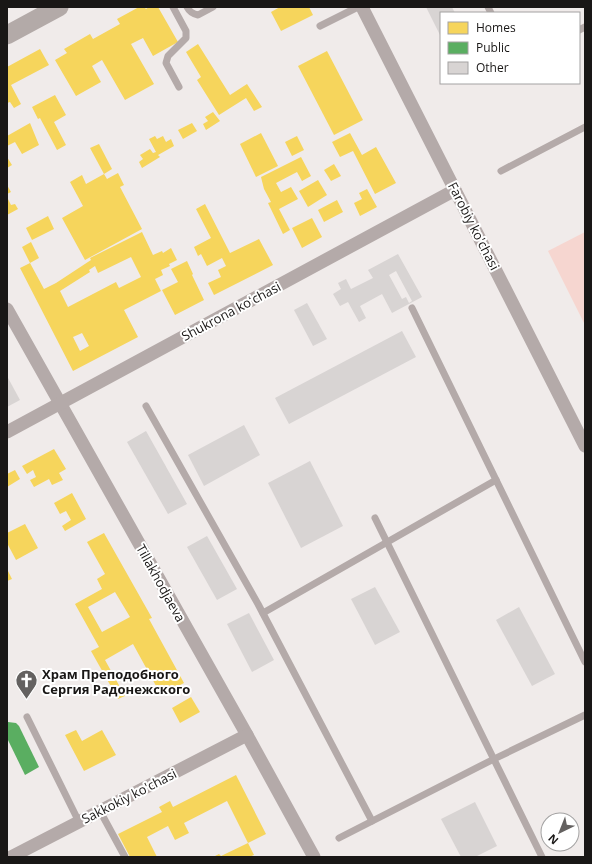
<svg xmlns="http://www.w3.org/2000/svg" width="592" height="864" font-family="'Open Sans',sans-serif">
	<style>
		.green { fill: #f6d6d0 }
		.homes { fill: #f6d55c; fill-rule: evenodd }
		.public { fill: #5aae61 }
		.building { fill: #d8d4d3; fill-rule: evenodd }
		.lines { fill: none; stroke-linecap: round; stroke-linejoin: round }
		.lane { stroke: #b4aaa9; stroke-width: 7 }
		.street { stroke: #b4aaa9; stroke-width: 13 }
		.secondary { stroke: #b3aaa8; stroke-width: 19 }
		.labels { text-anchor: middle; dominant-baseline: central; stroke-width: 4; stroke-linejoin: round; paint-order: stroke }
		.street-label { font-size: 13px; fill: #191716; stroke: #fff }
		.poi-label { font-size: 13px; font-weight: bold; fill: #191716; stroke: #fff; text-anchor: start }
	</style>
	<rect width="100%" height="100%" fill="#f0ebea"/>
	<!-- green -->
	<path class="green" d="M585 232V325L548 251Z"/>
	<!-- homes -->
	<g class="homes">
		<path d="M139 7H144L146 9 149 7H158L178 42 153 56 143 38 131 44 154 84 125 100 102 60 92 66 101 82 76 96 55 60 67 53 64 49 90 34 93 39 120 24 117 19Z"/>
		<path d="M280 7H309L313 15 281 31 271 12Z"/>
		<path d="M198 44 230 95 247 84 262 107 254 111 246 98 219 115 197 80 201 77 186 52Z"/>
		<path d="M40 49 49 65 11 85 21 104 14 108 10 102 7 103V67Z"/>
		<path d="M327 51 363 120 334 135 298 66Z"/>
		<path d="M55 95 66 115 54 122 66 145 57 150 40 118 38 119 32 107Z"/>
		<path d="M213 112 220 121 206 130 203 124 208 121 205 117Z"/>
		<path d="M30 123 39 145 22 154 15 142 7 146V136Z"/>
		<path d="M192 123 197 131 183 139 178 130Z"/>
		<path d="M261 133 278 166 256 177 240 144Z"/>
		<path d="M350 133 362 155 376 147 396 183 375 194 353 151 340 157 332 142Z"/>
		<path d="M155 136 157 139 163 136 166 142 171 139 174 146 158 155 160 157 142 168 139 162 143 159 140 155 150 149 153 153 156 152 149 139Z"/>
		<path d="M297 136 304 150 292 156 285 142Z"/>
		<path d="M99 144 112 169 104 174 90 148Z"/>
		<path d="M7 157 12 165 7 168Z"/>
		<path d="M301 157 311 176 302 181 297 172 276 183 281 192 291 187 298 199 279 209 290 230 283 234 268 203 271 202 264 189 261 177Z"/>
		<path d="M334 164 341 176 331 181 324 170Z"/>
		<path d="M118 173 124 185 120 187 142 229 85 260 62 218 83 206 70 182 82 175 86 184 104 174 107 179Z"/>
		<path d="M318 180 327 195 308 207 299 191Z"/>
		<path d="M7 185 11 192 7 194Z"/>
		<path d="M367 189 377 207 360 216 354 203 362 199 359 193Z"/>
		<path d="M7 197 11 205 15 204 18 209 7 215Z"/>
		<path d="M337 200 343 212 324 222 318 210Z"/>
		<path d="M205 204 230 253 259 239 273 265 214 295 208 283 221 277 218 270 226 266 222 258 207 266 201 254 198 256 194 247 211 238 196 209Z"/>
		<path d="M48 216 54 229 32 240 26 228Z"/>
		<path d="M312 218 322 237 302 248 292 228Z"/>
		<path d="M142 232 153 255 162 251 163 253 171 248 177 260 169 264 170 266 161 270 163 275 155 279 161 291 124 310 138 337 73 371 20 268 30 263 44 289 56 283 91 260 90 258ZM131 257 141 277 119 288 116 282 68 307 60 291 90 272 89 270 95 266 98 273ZM82 333 89 346 80 351 73 337Z"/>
		<path d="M31 242 39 258 30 263 22 247Z"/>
		<path d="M187 261 193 274 192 275 204 300 175 315 162 290 178 282 171 269Z"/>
		<path d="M54 449 66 469 59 473 63 480 52 485 49 479 34 487 30 480 36 477 33 470 27 474 22 466Z"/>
		<path d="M15 470 20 479 7 487V474Z"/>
		<path d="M72 493 86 519 65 531 62 526 71 520 66 511 60 514 54 503Z"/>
		<path d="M25 524 38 548 16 560 7 543V533Z"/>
		<path d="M104 533 152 618 149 619 184 683 161 695 133 644 105 660 125 696 118 699 91 651 99 647 75 604 102 589 97 579 105 574 87 542ZM115 592 130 617 102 632 88 607Z"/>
		<path d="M7 569 12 579 7 581Z"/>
		<path d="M191 697 200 712 180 723 172 708Z"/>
		<path d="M76 730 82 741 102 730 116 755 84 771 65 735Z"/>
		<path d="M236 775 266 834 248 843 227 801 184 823 189 833 175 840 168 826 147 837 157 857H130L118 834 162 812 159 807 170 801 173 807Z"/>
		<path d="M248 843 254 855 249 857H213L219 854 221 856Z"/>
	</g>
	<!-- public -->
	<path class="public" d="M8 722 16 723 19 726 39 767 25 775 7 738V723Z"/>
	<!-- building -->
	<g class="building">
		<path d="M426 7H452L455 13H441V37Z"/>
		<path d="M398 254 422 297 392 313 382 294 360 306 366 318 359 322 348 302 340 306 333 294 341 289 338 283 346 279 351 289 373 278 368 270ZM396 271 412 301 409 303 406 297 402 299 389 275Z"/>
		<path d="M307 303 327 339 313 346 294 310Z"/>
		<path d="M402 331 416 357 289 424 275 398Z"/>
		<path d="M7 376 20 400 7 407Z"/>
		<path d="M244 425 260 455 204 486 188 455Z"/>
		<path d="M146 431 187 504 168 514 127 442Z"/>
		<path d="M310 461 343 526 301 548 268 483Z"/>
		<path d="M207 536 237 589 217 600 187 547Z"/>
		<path d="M375 587 400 632 375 645 351 599Z"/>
		<path d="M519 607 555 674 532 686 496 620Z"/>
		<path d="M249 613 274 660 252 672 227 624Z"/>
		<path d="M475 802 497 846 475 857H461L441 819Z"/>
	</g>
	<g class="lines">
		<!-- lane -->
		<g class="lane">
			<path d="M173 7 186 31V38L168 56 166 63 179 87"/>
			<path d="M187 7C189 11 193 14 198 15L213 7"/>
			<path d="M488 7 491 13"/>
			<path d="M320 26 358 7"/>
			<path d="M579 30 585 27"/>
			<path d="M501 171 585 127"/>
			<path d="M412 308 585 662"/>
			<path d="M146 406 258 604 372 821"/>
			<path d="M375 518 542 857"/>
			<path d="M263 613 496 480"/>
			<path d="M27 717 79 822"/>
			<path d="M100 811 125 857"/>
			<path d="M339 838 494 759 585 715"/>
		</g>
		<!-- street -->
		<g class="street">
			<path d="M362 7 585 446"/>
			<path d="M7 309 247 735 314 857"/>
			<path d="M7 432 455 190"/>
			<path d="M11 857 247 735"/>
		</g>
		<!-- secondary -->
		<path class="secondary" d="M7 35 59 7"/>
	</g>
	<!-- icons -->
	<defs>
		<symbol id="church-pin" viewBox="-11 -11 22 30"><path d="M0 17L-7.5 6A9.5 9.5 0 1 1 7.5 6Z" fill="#646160" stroke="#fff"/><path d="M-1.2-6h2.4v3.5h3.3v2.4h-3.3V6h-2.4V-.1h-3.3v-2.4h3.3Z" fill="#fff"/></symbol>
	</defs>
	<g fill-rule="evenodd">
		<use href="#church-pin" x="14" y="668" width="25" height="34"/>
	</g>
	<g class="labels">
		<!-- street labels -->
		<g class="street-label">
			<text transform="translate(474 226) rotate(63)">Farobiy ko'chasi</text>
			<text transform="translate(231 311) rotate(-28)">Shukrona koʻchasi</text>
			<text transform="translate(161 583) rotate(61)">Tillakhodjaeva</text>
			<text transform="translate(129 796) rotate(-27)">Sakkokiy ko'chasi</text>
		</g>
		<!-- poi labels -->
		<g class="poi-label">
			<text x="42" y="674">Храм Преподобного<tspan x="42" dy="15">Сергия Радонежского</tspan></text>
		</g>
	</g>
	<!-- border -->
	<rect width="592" height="864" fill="none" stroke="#191716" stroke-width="16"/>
	<!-- legend -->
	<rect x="440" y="12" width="140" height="72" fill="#ffffff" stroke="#a3a2a2"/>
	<rect x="448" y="22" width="20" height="12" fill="#f6d55c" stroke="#a3a2a2"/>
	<text x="476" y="32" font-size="12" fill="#191716">Homes</text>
	<rect x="448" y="42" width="20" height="12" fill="#5aae61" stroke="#a3a2a2"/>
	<text x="476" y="52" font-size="12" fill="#191716">Public</text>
	<rect x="448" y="62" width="20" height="12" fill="#d8d4d3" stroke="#a3a2a2"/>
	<text x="476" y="72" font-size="12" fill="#191716">Other</text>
	<!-- north arrow -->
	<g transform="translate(560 832) rotate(223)"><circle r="19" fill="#ffffff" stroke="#a3a2a2"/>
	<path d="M0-3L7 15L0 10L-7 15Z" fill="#646160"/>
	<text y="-6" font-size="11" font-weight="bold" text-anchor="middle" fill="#191716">N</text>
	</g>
</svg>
